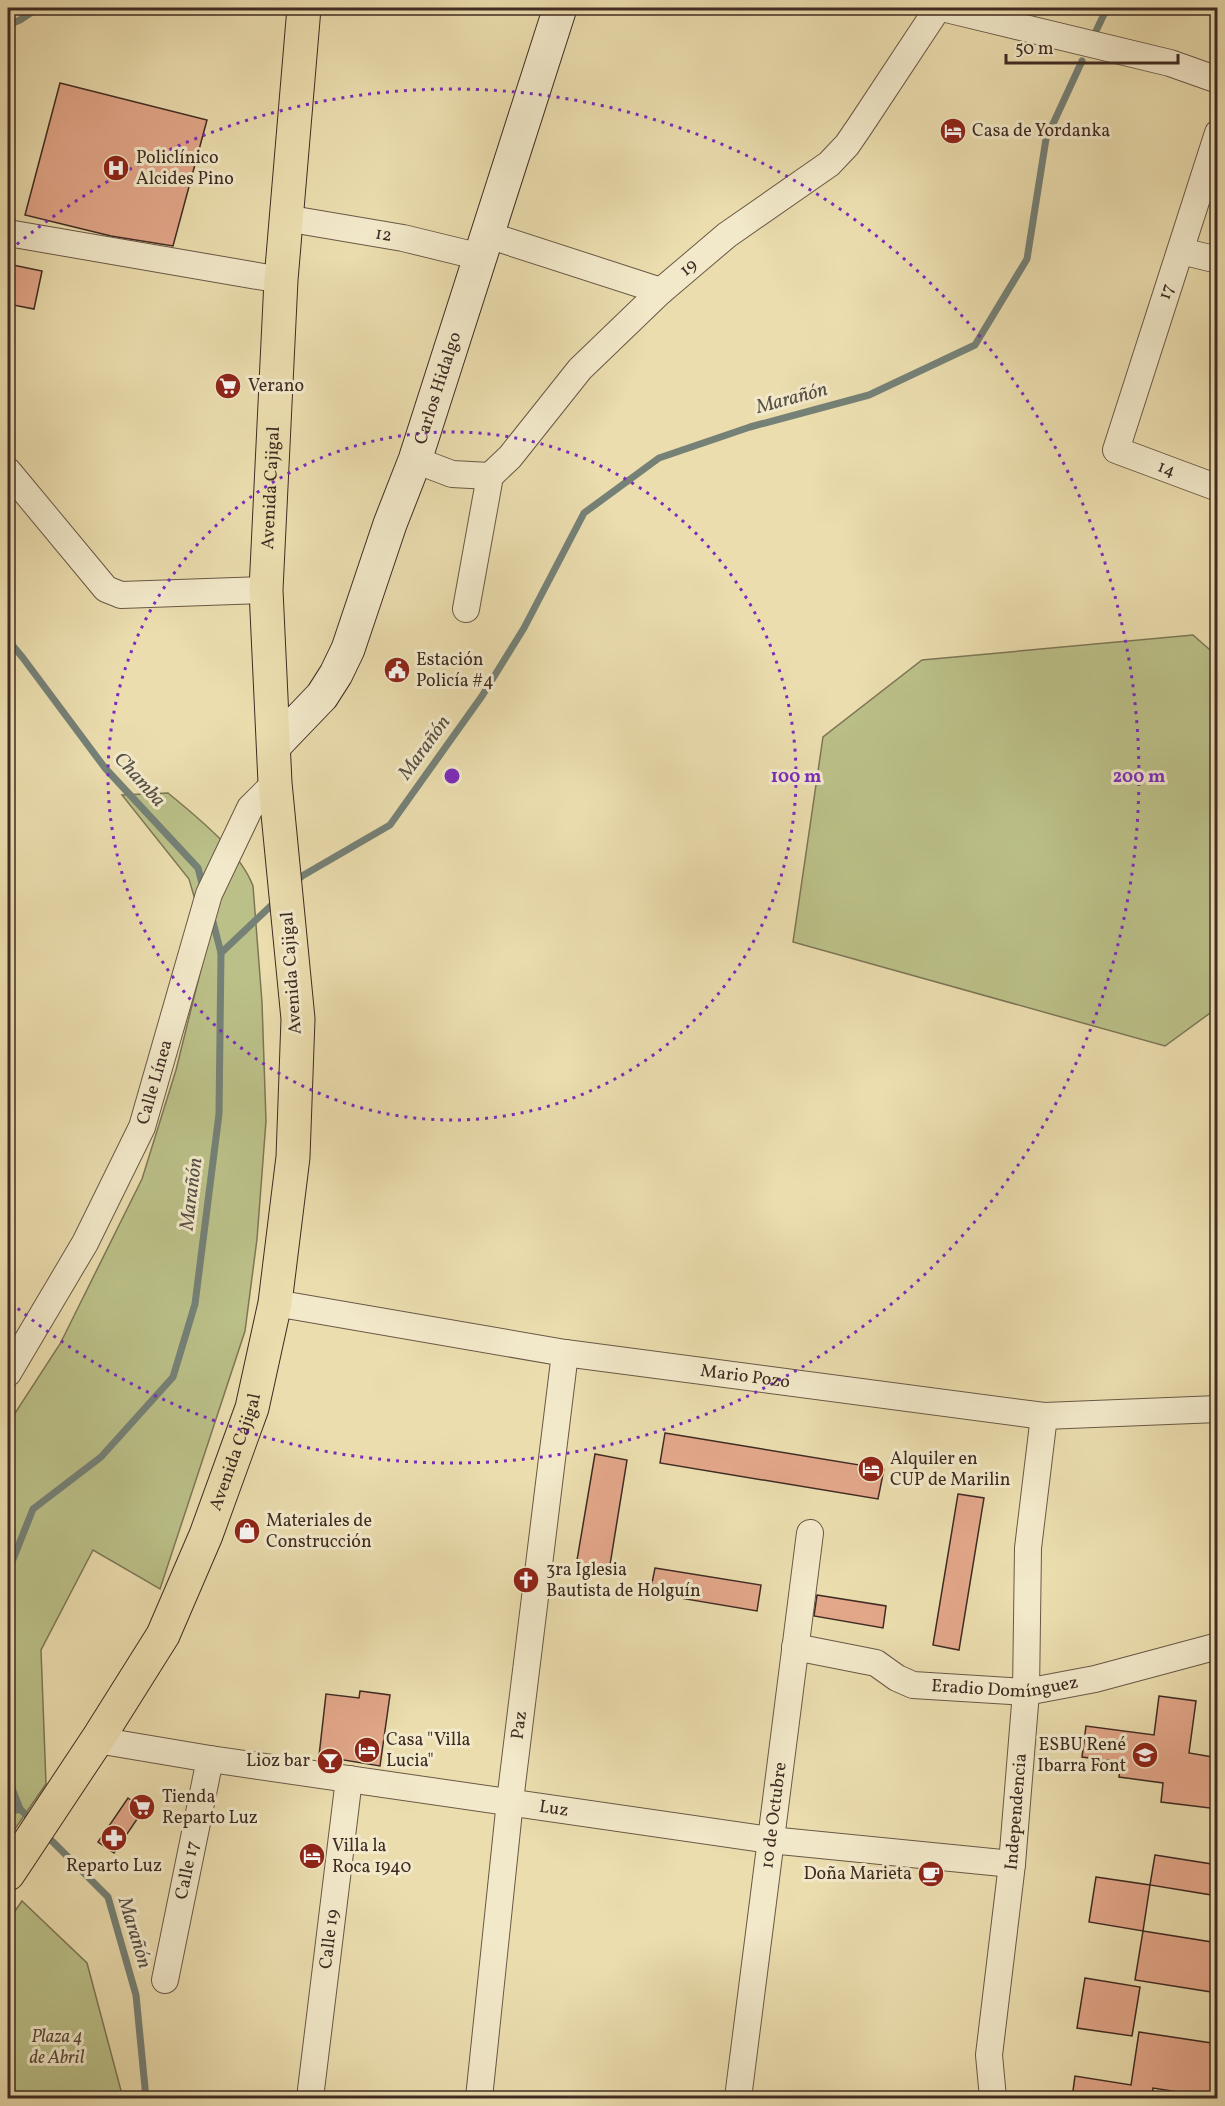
<svg xmlns="http://www.w3.org/2000/svg" width="1225" height="2106" font-family="Vollkorn,serif">
	<style>
		.green { fill: #bbc088; stroke: #7d7656; stroke-width: 1.5 }
		.lines { fill: none; stroke-linecap: round; stroke-linejoin: round }
		.stream { stroke: #758177; stroke-width: 7 }
		.building { fill: #e3a78a; stroke: #3f2b23; stroke-width: 1.5 }
		.street-casing { stroke: #6a5846; stroke-width: 28 }
		.secondary-casing { stroke: #3f2b23; stroke-width: 35 }
		.primary-casing { stroke: #3f2b23; stroke-width: 35 }
		.street { stroke: #f2e9ca; stroke-width: 26 }
		.secondary { stroke: #f2e9ca; stroke-width: 33 }
		.primary { stroke: #ebddae; stroke-width: 33 }
		.ring { fill: none; stroke: #7b2cbf; stroke-width: 3; stroke-dasharray: 3 6 }
		.labels { text-anchor: middle; dominant-baseline: central; stroke-width: 6; stroke-linejoin: round; paint-order: stroke }
		.poi-label { font-size: 18px; fill: #3f2b23; stroke: #f2e9ca; text-anchor: start }
		.street-label { font-size: 18px; fill: #3f2b23; stroke: #f2e9ca }
		.park-label { font-size: 18px; font-style: italic; fill: #584937; stroke: #f2e9ca }
		.water-label { font-size: 20px; font-style: italic; fill: #564f46; stroke: #f2e9ca }
		.centre { fill: #7b2cbf; stroke: #f2e9ca; stroke-width: 3 }
		.ring-label { font-size: 18px; text-anchor: middle; font-weight: bold; fill: #7b2cbf; stroke: #f2e9ca; stroke-width: 6; stroke-linejoin: round; paint-order: stroke }
	</style>
	<rect width="100%" height="100%" fill="#ebddae"/>
	<filter id="stains"><feTurbulence type="fractalNoise" baseFrequency=".00333" numOctaves="4"/><feColorMatrix values="0 0 0 0 .2 0 0 0 0 .09 0 0 0 0 .02 0 0 0 .5 -.17"/></filter>
	<radialGradient id="worn" r=".72"><stop offset=".6" stop-color="#630" stop-opacity="0"/><stop offset="1" stop-color="#630" stop-opacity=".3"/></radialGradient>
	<!-- green -->
	<g class="green">
		<path d="M1193 635 1217 656V1008L1165 1046 793 942 823 737 922 660Z"/>
		<path d="M168 793C196 816 240 851 253 886L262 1002 266 1121 257 1239 245 1331 160 1589 93 1550 41 1650 46 1784 8 1839V1424L60 1344 142 1179 176 1070 205 953V934L189 879 122 795Z"/>
		<path d="M22 1901 87 1963 123 2098H8V1921Z"/>
	</g>
	<g class="lines">
		<!-- stream -->
		<g class="stream">
			<path d="M8 25 20 20 38 8"/>
			<path d="M1096 31 1107 8"/>
			<path d="M8 640 23 658 105 768 198 868 203 887"/>
			<path d="M294 883 302 876 390 825 482 696 524 628 584 513 659 458 750 427 869 395 975 345 1027 259 1046 139 1082 61"/>
			<path d="M221 953 276 901"/>
			<path d="M8 1572 33 1509 101 1457 173 1377 195 1304 219 1114 221 953 212 918"/>
			<path d="M8 1778 20 1809 33 1822"/>
			<path d="M8 1812 20 1809"/>
			<path d="M45 1834 108 1897 136 1995 146 2098"/>
		</g>
	</g>
	<!-- building -->
	<g class="building">
		<path d="M60 83 207 120 173 246 111 236 25 215Z"/>
		<path d="M8 264 42 271 34 309 8 304Z"/>
		<path d="M665 1433 884 1469 878 1499 660 1463Z"/>
		<path d="M595 1454 627 1460 609 1571 576 1566Z"/>
		<path d="M958 1494 984 1498 959 1650 933 1645Z"/>
		<path d="M655 1568 761 1585 757 1611 650 1593Z"/>
		<path d="M817 1595 886 1606 883 1628 814 1616Z"/>
		<path d="M360 1691 390 1695 380 1766 319 1756 326 1694 359 1698Z"/>
		<path d="M1159 1696 1196 1701 1189 1753 1218 1758V1809L1161 1802 1163 1783 1119 1777 1121 1762 1082 1757 1086 1726 1154 1735Z"/>
		<path d="M128 1798 144 1809 114 1853 98 1842Z"/>
		<path d="M1155 1855 1218 1865V1896L1150 1885Z"/>
		<path d="M1096 1877 1150 1885 1143 1931 1089 1922Z"/>
		<path d="M1143 1931 1218 1943V1993L1135 1980Z"/>
		<path d="M1085 1978 1140 1987 1132 2036 1077 2028Z"/>
		<path d="M1139 2032 1218 2044V2098L1153 2088 1152 2098H1072L1075 2076 1131 2085Z"/>
	</g>
	<g class="lines">
		<defs>
			<g id="street">
				<path d="M942 8 1170 63 1218 80"/>
				<path id="s1" d="M1218 133 1116 450 1218 488"/>
				<path id="s2" d="M285 218 403 238 481 257"/>
				<path d="M8 233 281 280"/>
				<path d="M488 235 661 291"/>
				<path d="M1181 251 1218 260"/>
				<path id="s3" d="M415 460 452 474 490 476 510 457 580 369 661 291 727 235 829 164 847 145 860 126 938 8"/>
				<path d="M8 471 106 589 121 595 266 590"/>
				<path d="M466 609 490 476"/>
				<path id="s4" d="M275 1303 565 1353 1044 1416 1218 1409"/>
				<path id="s5" d="M8 1373 85 1243 142 1127 209 894 250 808 275 783"/>
				<path id="s6" d="M795 1647 876 1663 897 1678 913 1685 1026 1692 1095 1679 1218 1646"/>
				<path id="s7" d="M97 1740 210 1759 770 1840 1012 1864"/>
				<path id="s8" d="M165 1980 210 1759"/>
				<path id="s9" d="M310 2098 349 1779"/>
				<path id="s10" d="M479 2098 510 1801 565 1353"/>
				<path id="s11" d="M738 2098 810 1533"/>
				<path id="s12" d="M993 2098 989 2055 1012 1864 1026 1692 1028 1548 1044 1416"/>
			</g>
			<g id="secondary">
				<path id="s13" d="M274 746 322 696 336 674 348 649 390 524 415 460 560 8"/>
			</g>
			<g id="primary">
				<path id="s14" d="M8 1874 97 1740 163 1635 206 1535 252 1408 275 1303 293 1157 298 1019 275 783 266 590 281 280 304 8"/>
			</g>
		</defs>
		<!-- street casing -->
		<use href="#street" class="street-casing"/>
		<!-- secondary casing -->
		<use href="#secondary" class="secondary-casing"/>
		<!-- primary casing -->
		<use href="#primary" class="primary-casing"/>
		<!-- street -->
		<use href="#street" class="street"/>
		<!-- secondary -->
		<use href="#secondary" class="secondary"/>
		<!-- primary -->
		<use href="#primary" class="primary"/>
	</g>
	<!-- distance rings -->
	<g class="ring">
		<circle cx="452" cy="776" r="344"/>
		<path d="M10 250A687 687 0 1 1 10 1302"/>
	</g>
	<!-- icons -->
	<defs>
		<symbol id="hotel-disc" viewBox="-11 -11 22 22"><circle r="9.5" fill="#8f2418" stroke="#f2e9ca"/><path d="M-6-4.5h1.5V1H6V5H4.5V3h-9V5H-6ZM-4 0a1.8 1.8 0 1 1 3.6 0ZM.5 0V-2.5h3Q6-2.5 6 0Z" fill="#fff"/></symbol>
		<symbol id="hospital-disc" viewBox="-11 -11 22 22"><circle r="9.5" fill="#8f2418" stroke="#f2e9ca"/><path d="M-5-5h3v3.5h4V-5h3V5h-3V1.5h-4V5h-3Z" fill="#fff"/></symbol>
		<symbol id="supermarket-disc" viewBox="-11 -11 22 22"><circle r="9.5" fill="#8f2418" stroke="#f2e9ca"/><path d="M-6-5.5h2.5l.6 2H6L4.5 2H-2.5L-4.4-4H-6ZM-1.5 3.2a1.3 1.3 0 1 0 .1 0ZM3 3.2a1.3 1.3 0 1 0 .1 0Z" fill="#fff"/></symbol>
		<symbol id="civic-disc" viewBox="-11 -11 22 22"><circle r="9.5" fill="#8f2418" stroke="#f2e9ca"/><path d="M-.6-6.5H3V-4.5H.6V-3L4-1V1h2V6H-6V1h2V-1L-.6-3ZM-1.2 2.5V6h2.4V2.5Z" fill="#fff"/></symbol>
		<symbol id="shop-disc" viewBox="-11 -11 22 22"><circle r="9.5" fill="#8f2418" stroke="#f2e9ca"/><path d="M-5-2.5h2.3a2.7 3.5 0 0 1 5.4 0H5L5.5 6h-11ZM-1.5-2.5h3a1.5 2.3 0 0 0-3 0Z" fill="#fff"/></symbol>
		<symbol id="church-disc" viewBox="-11 -11 22 22"><circle r="9.5" fill="#8f2418" stroke="#f2e9ca"/><path d="M-1.2-6h2.4v3.5h3.3v2.4h-3.3V6h-2.4V-.1h-3.3v-2.4h3.3Z" fill="#fff"/></symbol>
		<symbol id="school-disc" viewBox="-11 -11 22 22"><circle r="9.5" fill="#8f2418" stroke="#f2e9ca"/><path d="M0-5L7-2L0 1L-7-2ZM-4 1L0 2.5L4 1V4Q0 6-4 4Z" fill="#fff"/></symbol>
		<symbol id="bar-disc" viewBox="-11 -11 22 22"><circle r="9.5" fill="#8f2418" stroke="#f2e9ca"/><path d="M-6-5H6L.8 .8V4.5H3.5V6h-7V4.5H-.8V.8Z" fill="#fff"/></symbol>
		<symbol id="pharmacy-disc" viewBox="-11 -11 22 22"><circle r="9.5" fill="#8f2418" stroke="#f2e9ca"/><path d="M-2-6h4v4h4v4h-4v4h-4v-4h-4v-4h4Z" fill="#fff"/></symbol>
		<symbol id="cafe-disc" viewBox="-11 -11 22 22"><circle r="9.5" fill="#8f2418" stroke="#f2e9ca"/><path d="M-5.5-4.5H6V0H3Q3 3.5 0 3.5H-2.5Q-5.5 3.5-5.5 0ZM3-3.2v2h1.7v-2ZM-6 4.5H4V6H-6Z" fill="#fff"/></symbol>
	</defs>
	<g fill-rule="evenodd">
		<use href="#hotel-disc" x="938" y="116" width="30" height="30"/>
		<use href="#hospital-disc" x="101" y="153" width="30" height="30"/>
		<use href="#supermarket-disc" x="213" y="371" width="30" height="30"/>
		<use href="#civic-disc" x="382" y="655" width="30" height="30"/>
		<use href="#hotel-disc" x="856" y="1454" width="30" height="30"/>
		<use href="#shop-disc" x="232" y="1516" width="30" height="30"/>
		<use href="#church-disc" x="511" y="1565" width="30" height="30"/>
		<use href="#hotel-disc" x="352" y="1735" width="30" height="30"/>
		<use href="#school-disc" x="1130" y="1740" width="30" height="30"/>
		<use href="#bar-disc" x="315" y="1746" width="30" height="30"/>
		<use href="#supermarket-disc" x="127" y="1792" width="30" height="30"/>
		<use href="#pharmacy-disc" x="99" y="1823" width="30" height="30"/>
		<use href="#hotel-disc" x="297" y="1841" width="30" height="30"/>
		<use href="#cafe-disc" x="916" y="1859" width="30" height="30"/>
	</g>
	<g class="labels">
		<!-- poi labels -->
		<g class="poi-label">
			<text x="972" y="131">Casa de Yordanka</text>
			<text x="136" y="158">Policlínico<tspan x="136" dy="21">Alcides Pino</tspan></text>
			<text x="248" y="386">Verano</text>
			<text x="416" y="660">Estación<tspan x="416" dy="21">Policía #4</tspan></text>
			<text x="890" y="1459">Alquiler en<tspan x="890" dy="21">CUP de Marilin</tspan></text>
			<text x="266" y="1521">Materiales de<tspan x="266" dy="21">Construcción</tspan></text>
			<text x="546" y="1570">3ra Iglesia<tspan x="546" dy="21">Bautista de Holguín</tspan></text>
			<text x="386" y="1740">Casa "Villa<tspan x="386" dy="21">Lucia"</tspan></text>
			<text x="1126" y="1745" text-anchor="end">ESBU René<tspan x="1126" dy="21">Ibarra Font</tspan></text>
			<text x="310" y="1761" text-anchor="end">Lioz bar</text>
			<text x="162" y="1797">Tienda<tspan x="162" dy="21">Reparto Luz</tspan></text>
			<text x="332" y="1846">Villa la<tspan x="332" dy="21">Roca 1940</tspan></text>
			<text x="114" y="1866" text-anchor="middle">Reparto Luz</text>
			<text x="912" y="1874" text-anchor="end">Doña Marieta</text>
		</g>
		<!-- street labels -->
		<g class="street-label">
			<text stroke="none"><textPath href="#s2" startOffset="100">12</textPath></text>
			<text stroke="none"><textPath href="#s3" startOffset="366">19</textPath></text>
			<text transform="translate(1167 292) rotate(-72)">17</text>
			<text stroke="none"><textPath href="#s13" startOffset="399">Carlos Hidalgo</textPath></text>
			<text stroke="none"><textPath href="#s1" startOffset="387">14</textPath></text>
			<text stroke="none"><textPath href="#s14" startOffset="1454">Avenida Cajigal</textPath></text>
			<text transform="translate(292 973) rotate(-94)">Avenida Cajigal</text>
			<text stroke="none"><textPath href="#s5" startOffset="327">Calle Línea</textPath></text>
			<text stroke="none"><textPath href="#s4" startOffset="476">Mario Pozo</textPath></text>
			<text stroke="none"><textPath href="#s14" startOffset="482">Avenida Cajigal</textPath></text>
			<text stroke="none"><textPath href="#s6" startOffset="218">Eradio Domínguez</textPath></text>
			<text stroke="none"><textPath href="#s10" startOffset="375">Paz</textPath></text>
			<text stroke="none"><textPath href="#s7" startOffset="462">Luz</textPath></text>
			<text stroke="none"><textPath href="#s12" startOffset="288">Independencia</textPath></text>
			<text stroke="none"><textPath href="#s11" startOffset="285">10 de Octubre</textPath></text>
			<text stroke="none"><textPath href="#s8" startOffset="112">Calle 17</textPath></text>
			<text stroke="none"><textPath href="#s9" startOffset="160">Calle 19</textPath></text>
		</g>
		<!-- park labels -->
		<g class="park-label">
			<text x="57" y="2037">Plaza 4<tspan x="57" dy="21">de Abril</tspan></text>
		</g>
		<!-- water labels -->
		<g class="water-label">
			<text transform="translate(792 399) rotate(-15)">Marañón</text>
			<text transform="translate(425 748) rotate(-54)">Marañón</text>
			<text transform="translate(139 780) rotate(48)">Chamba</text>
			<text transform="translate(192 1194) rotate(-83)">Marañón</text>
			<text transform="translate(134 1933) rotate(73)">Marañón</text>
		</g>
	</g>
	<circle cx="452" cy="776" r="9" class="centre"/>
	<g class="ring-label">
		<text x="796" y="782">100 m</text>
		<text x="1139" y="782">200 m</text>
	</g>
	<!-- margin -->
	<rect width="1225" height="2106" fill="none" stroke="#ebddae" stroke-width="30"/>
	<rect x="9" y="9" width="1207" height="2088" fill="none" stroke="#3f2b23" stroke-width="3"/>
	<rect x="15" y="15" width="1195" height="2076" fill="none" stroke="#3f2b23" stroke-width="1.5"/>
	<!-- scale -->
	<path d="M1006 54v9h172v-9" fill="none" stroke="#3f2b23" stroke-width="3"/>
	<text x="1015" y="54" font-size="18" fill="#3f2b23" stroke="#f2e9ca" stroke-width="4.5" paint-order="stroke">50 m</text>
	<rect width="100%" height="100%" filter="url(#stains)"/>
	<rect width="100%" height="100%" fill="url(#worn)"/>
</svg>
